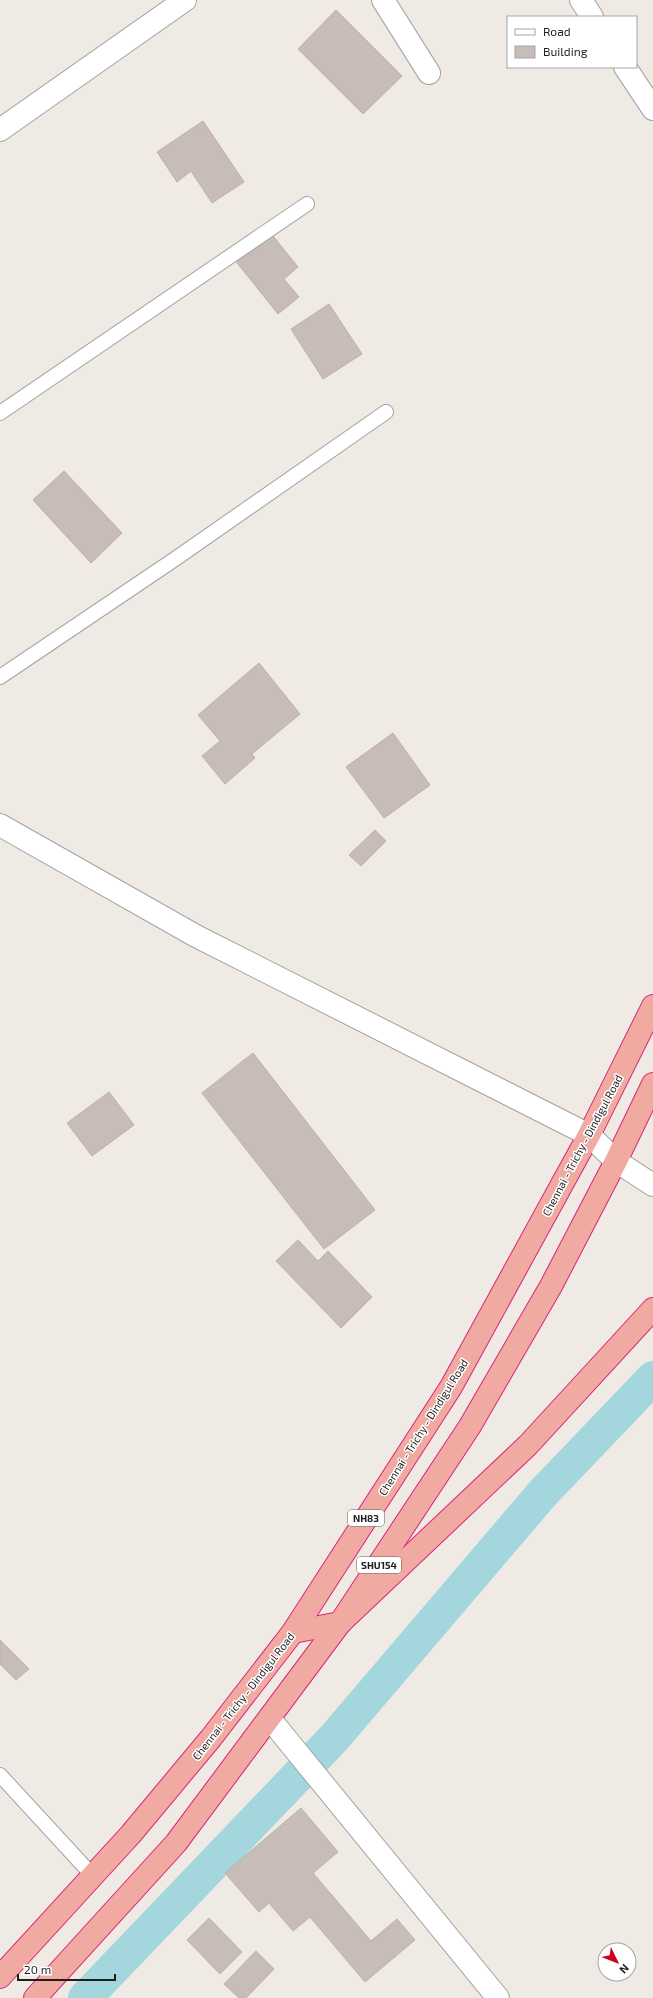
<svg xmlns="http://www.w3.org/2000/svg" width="653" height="1998" font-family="'Exo 2',sans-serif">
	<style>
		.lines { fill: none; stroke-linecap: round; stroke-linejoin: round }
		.canal { stroke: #a4d7dd; stroke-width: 34 }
		.building { fill: #c7bcb7; stroke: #c1afa6 }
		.service-casing { stroke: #a2a2a2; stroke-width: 16 }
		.minor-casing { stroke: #a2a2a2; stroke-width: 24 }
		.tertiary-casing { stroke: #a2a2a2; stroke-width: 24 }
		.trunk-casing { stroke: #da2478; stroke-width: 24 }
		.service { stroke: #fff; stroke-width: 14 }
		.minor { stroke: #fff; stroke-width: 22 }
		.tertiary { stroke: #fff; stroke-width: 22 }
		.trunk { stroke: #f1aaa2; stroke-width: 22 }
		.labels { text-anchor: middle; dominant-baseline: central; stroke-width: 3; stroke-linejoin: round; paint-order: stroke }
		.shield { fill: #fff; stroke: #626262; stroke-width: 1 }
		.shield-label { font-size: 10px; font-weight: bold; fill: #1e1e1e }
		.street-label { font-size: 11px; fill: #1e1e1e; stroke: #fff }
	</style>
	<rect width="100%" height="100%" fill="#efeae4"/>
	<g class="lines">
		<!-- canal -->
		<path class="canal" d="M85 1998 334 1738 542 1494 653 1378"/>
	</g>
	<!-- building -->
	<g class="building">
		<path d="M336 10 402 76 363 114 298 49Z"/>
		<path d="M203 121 244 182 212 203 191 171 177 182 157 152Z"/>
		<path d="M269 231 298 267 284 279 299 297 278 314 234 259Z"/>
		<path d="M329 304 362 354 323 379 291 329Z"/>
		<path d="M64 471 122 533 91 563 33 500Z"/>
		<path d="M259 663 300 714 252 754 255 758 225 784 202 756 220 741 198 715Z"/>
		<path d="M393 733 430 785 384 818 346 767Z"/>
		<path d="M375 830 386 841 361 866 349 855Z"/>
		<path d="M253 1053 375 1210 324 1249 202 1093Z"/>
		<path d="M109 1092 134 1125 92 1156 67 1123Z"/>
		<path d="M298 1240 318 1261 328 1251 372 1297 341 1328 276 1261Z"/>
		<path d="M0 1640 29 1669 16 1680 0 1664Z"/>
		<path d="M301 1808 338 1852 313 1873 371 1941 397 1919 415 1940 365 1982 310 1917 293 1931 269 1903 259 1912 225 1873Z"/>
		<path d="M209 1918 242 1952 220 1974 187 1940Z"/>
		<path d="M256 1951 274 1969 246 1998H239L224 1984Z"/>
	</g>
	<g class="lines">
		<defs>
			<g id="service">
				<path d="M0 413 307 204"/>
				<path d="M0 677 175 559 386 412"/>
				<path d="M0 1775 93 1876"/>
			</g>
			<g id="minor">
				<path d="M383 0 429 73"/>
				<path d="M581 0 592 17"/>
				<path d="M625 67 653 109"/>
				<path d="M0 130 185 0"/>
				<path d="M270 1719 498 1998"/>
			</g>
			<path id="tertiary" d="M0 825 196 936 589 1135 616 1161 653 1185"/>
			<g id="trunk">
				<path d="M293 1632 340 1623 528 1445 653 1309"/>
				<path d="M0 1977 131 1834 211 1738 293 1632 451 1387 589 1135 653 1006"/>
				<path d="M35 1998 176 1843 340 1623 470 1426 551 1286 616 1161 653 1084"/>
			</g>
		</defs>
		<!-- service casing -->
		<use href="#service" class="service-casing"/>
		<!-- minor casing -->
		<use href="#minor" class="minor-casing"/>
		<!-- tertiary casing -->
		<use href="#tertiary" class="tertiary-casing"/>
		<!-- trunk casing -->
		<use href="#trunk" class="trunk-casing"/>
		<!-- service -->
		<use href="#service" class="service"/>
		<!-- minor -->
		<use href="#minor" class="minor"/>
		<!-- tertiary -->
		<use href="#tertiary" class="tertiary"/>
		<!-- trunk -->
		<use href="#trunk" class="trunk"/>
	</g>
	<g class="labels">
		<!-- shield labels -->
		<g class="shield">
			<rect x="348" y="1510" width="36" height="16" rx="3"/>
			<rect x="357" y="1557" width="44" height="16" rx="3"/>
		</g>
		<g class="shield-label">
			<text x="366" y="1518">NH83</text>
			<text x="379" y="1565">SHU154</text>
		</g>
		<!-- street labels -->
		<g class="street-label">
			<text transform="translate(582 1145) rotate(-62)">Chennai - Trichy - Dindigul Road</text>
			<text transform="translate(423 1427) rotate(-58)">Chennai - Trichy - Dindigul Road</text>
			<text transform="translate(243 1696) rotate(-52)">Chennai - Trichy - Dindigul Road</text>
		</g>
	</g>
	<!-- legend -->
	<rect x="507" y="16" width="130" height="52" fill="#ffffff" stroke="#a5a5a5"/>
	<rect x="515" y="29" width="20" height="6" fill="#ffffff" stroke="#a5a5a5"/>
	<text x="543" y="36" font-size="12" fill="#1e1e1e">Road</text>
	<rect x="515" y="46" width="20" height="12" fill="#c7bcb7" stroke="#a5a5a5"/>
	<text x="543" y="56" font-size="12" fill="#1e1e1e">Building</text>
	<!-- north arrow -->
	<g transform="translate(617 1962) rotate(133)"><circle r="19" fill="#ffffff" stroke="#a5a5a5"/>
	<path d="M0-3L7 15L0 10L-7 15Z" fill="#cc0019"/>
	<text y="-6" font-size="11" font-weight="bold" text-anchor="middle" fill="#1e1e1e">N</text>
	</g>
	<!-- scale -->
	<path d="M18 1974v6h97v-6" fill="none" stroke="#1e1e1e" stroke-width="2"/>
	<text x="24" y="1974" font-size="12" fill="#1e1e1e" stroke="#ffffff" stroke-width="3" paint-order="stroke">20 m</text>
</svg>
